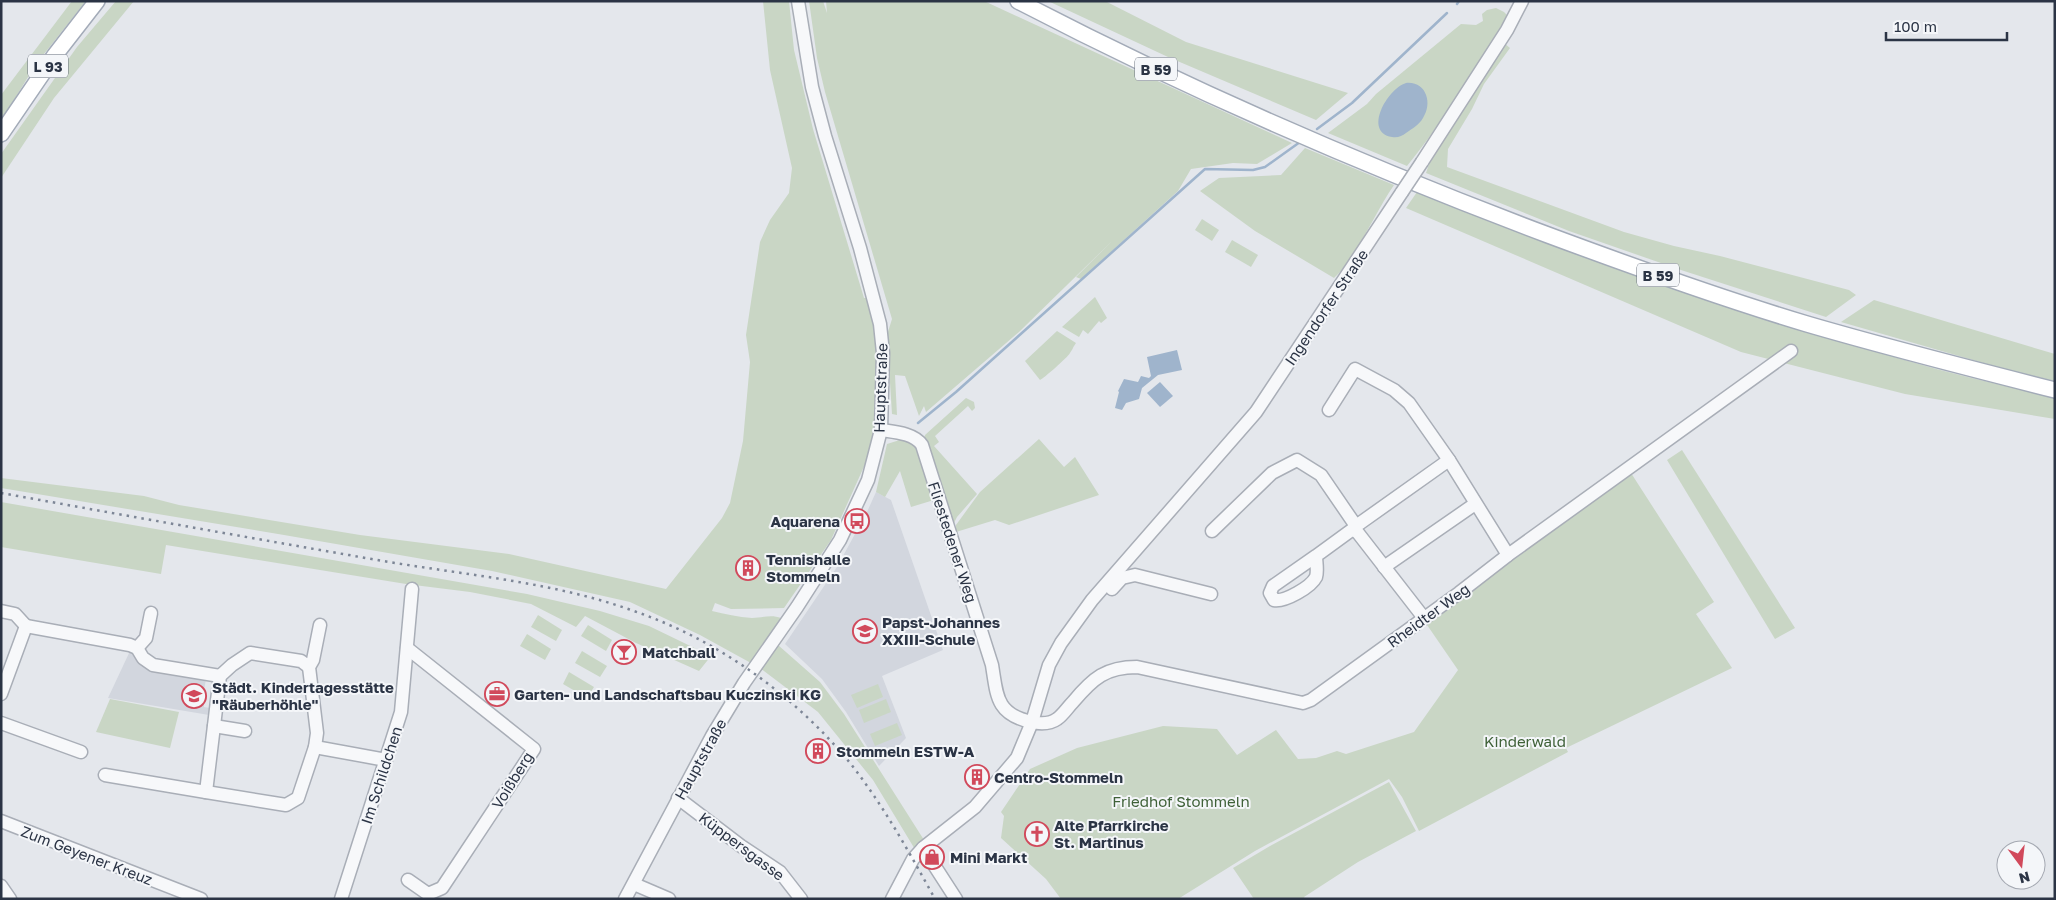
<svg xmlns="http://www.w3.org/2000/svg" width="2056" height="900" font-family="'Golos Text',sans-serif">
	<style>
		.built { fill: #d2d6de }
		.green { fill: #c9d6c5 }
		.water { fill: #9fb4cc }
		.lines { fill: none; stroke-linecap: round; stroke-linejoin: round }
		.stream { stroke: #9fb4cc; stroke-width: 2.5 }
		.minor-casing { stroke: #a9aeb7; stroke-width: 15 }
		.major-casing { stroke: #a3abb8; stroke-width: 18 }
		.minor { stroke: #f7f8fa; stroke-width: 12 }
		.major { stroke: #fff; stroke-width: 15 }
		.rail { stroke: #7d8696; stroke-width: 2.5; stroke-dasharray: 2.5 5; stroke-linecap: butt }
		.minor-bridge-casing { stroke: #a9aeb7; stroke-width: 15; stroke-linecap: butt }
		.minor-bridge { stroke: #f7f8fa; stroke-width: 12 }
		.labels { text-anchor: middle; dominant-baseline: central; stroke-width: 4; stroke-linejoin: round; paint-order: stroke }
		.shield { fill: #f4f6f9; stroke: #676e7b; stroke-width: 1 }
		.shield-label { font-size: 14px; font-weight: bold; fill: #2b3445 }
		.street-label { font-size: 15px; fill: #2b3445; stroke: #f4f6f9 }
		.poi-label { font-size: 15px; font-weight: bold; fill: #2b3445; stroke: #f4f6f9; text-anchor: start }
		.park-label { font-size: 15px; fill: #3f6138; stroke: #f4f6f9 }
	</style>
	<rect width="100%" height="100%" fill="#e4e7ec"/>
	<!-- built -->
	<g class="built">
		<path d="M876 492 891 500 943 650 882 676 906 738 879 766 846 712 822 679 785 644 837 567 867 512Z"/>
		<path d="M130 651 206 679 203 696 204 697V707L210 708 209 715 108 698Z"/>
	</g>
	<!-- green -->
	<g class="green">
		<path d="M72 1H86L36 64 1 121V95Z"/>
		<path d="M116 1H134L54 98 1 178V154L77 47Z"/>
		<path d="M763 1H789L794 50 813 129 864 298H866L874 326 879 361 878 403 871 451 831 540 784 608 731 609 715 603 712 611C725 614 738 617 752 618 762 618 771 614 781 618L769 657 778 645 820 682 844 714 924 840 916 851 873 780 818 712 760 668 700 635 630 602 492 571 284 535 1 488V478L144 496 179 505 360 535 509 554 666 589 722 518 730 503 743 441 750 362 746 335 760 242 770 220 789 193 792 168 770 70Z"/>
		<path d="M809 1H823L827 13 826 1H984L1292 143 1257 164 1233 163 1191 169 1178 191 1081 279 1076 277 1112 241 1019 332 926 412 924 406 919 416 905 376 895 375 897 415 892 414 887 335 892 319 825 92 817 58Z"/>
		<path d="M1048 1H1105L1186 42 1348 93 1316 120 1168 57Z"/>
		<path d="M1496 8 1504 12 1507 15C1500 30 1491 44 1482 59 1459 96 1434 132 1407 166L1328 133 1367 104 1376 94 1461 24 1476 25 1483 21 1482 14 1487 10Z"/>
		<path d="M1504 43 1510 48 1484 84 1472 109 1448 149 1447 167 1624 232 1674 246 1720 256 1849 290 1856 295 1826 317 1681 270 1569 231 1426 173 1429 164Z"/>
		<path d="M1305 148 1394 185C1375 212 1357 257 1334 278L1255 231 1200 191 1219 178 1281 175Z"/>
		<path d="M1417 192C1579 252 1741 312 1908 361 1956 375 2006 386 2055 398V419L1905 394 1741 352 1406 208Z"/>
		<path d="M1202 219 1219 230 1212 241 1195 230Z"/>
		<path d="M1232 240 1258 255 1251 267 1225 252Z"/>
		<path d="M1095 297 1107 318 1101 323 1099 321 1088 334 1083 330 1079 337 1062 327Z"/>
		<path d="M1874 300 2055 354V381L2004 369 1841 322Z"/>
		<path d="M1057 331 1076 343C1073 347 1073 349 1070 353 1068 357 1043 379 1040 380L1025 361Z"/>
		<path d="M966 398 974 402 975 408 972 411 968 406 935 436 939 442 934 446 977 494 957 517 953 525 924 439 925 435Z"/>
		<path d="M903 439C925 447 928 480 934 500L911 507 900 471 885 497 876 492 887 444Z"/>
		<path d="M1039 439 1064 467 1075 457 1099 495 1009 525 995 520 956 532V525L980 492Z"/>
		<path d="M1682 450 1795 628 1775 639 1667 460Z"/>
		<path d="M1631 473 1714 602 1696 614 1732 668 1566 748 1568 752 1419 831 1402 797 1389 779 1255 851 1178 899H1061L1046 879 1001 838 1004 816 1001 812 1030 769 1077 748 1163 726 1217 729 1237 755 1276 730 1298 759 1316 758 1337 751 1346 754 1414 732 1458 670 1425 622Z"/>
		<path d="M1 502 527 594 600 611 649 626 711 656 699 671 636 643 585 616 576 627 531 604 470 592 406 584 166 545 161 574 1 547Z"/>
		<path d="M538 615 562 630 556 641 531 627Z"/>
		<path d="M588 625 612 640 606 651 581 636Z"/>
		<path d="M527 634 551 649 545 660 520 646Z"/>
		<path d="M582 651 607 666 600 677 575 663Z"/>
		<path d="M569 672 594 687 587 698 563 684Z"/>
		<path d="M878 684 883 697 857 708 851 695Z"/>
		<path d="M110 699 179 712 170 748 96 732Z"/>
		<path d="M886 699 891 712 864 723 859 710Z"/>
		<path d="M897 723 902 735 875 746 870 734Z"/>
		<path d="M1389 782 1416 831 1358 862 1304 897 1305 899H1254L1233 868 1270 846Z"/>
	</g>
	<!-- water -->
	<g class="water">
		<path d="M1406 83C1426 81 1433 103 1423 118 1419 125 1413 128 1406 133 1402 136 1398 138 1392 137 1363 132 1387 89 1406 83Z"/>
		<path d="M1177 350 1182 370 1158 375 1142 388 1139 399 1126 403 1122 410 1115 408 1119 392 1118 391 1124 379 1138 382 1141 376 1149 378 1151 376 1147 357Z"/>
		<path d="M1160 382 1173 396 1160 407 1147 393Z"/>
	</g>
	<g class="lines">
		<!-- stream -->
		<g class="stream">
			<path d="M1457 4 1459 1"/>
			<path d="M1317 129 1352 103 1447 13"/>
			<path d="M918 423 956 392 1205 169 1253 170 1265 167 1300 142"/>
		</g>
		<defs>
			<g id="minor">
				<path d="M1422 162 1507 30 1522 1"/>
				<path d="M1329 410 1355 369 1394 390 1409 403 1449 460 1508 555"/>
				<path d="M881 430C894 432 914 433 922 445L992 665C997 696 996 714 1031 722 1040 724 1050 724 1057 719 1063 715 1068 707 1073 702 1093 678 1106 667 1137 667L1303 703 1311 700 1459 593 1508 555 1791 351"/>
				<path d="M1356 526 1449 460"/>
				<path d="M1212 531 1272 473 1297 460 1321 475 1356 526 1353 529"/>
				<path d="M1316 556 1273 586 1270 593 1274 600C1285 602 1311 587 1316 577 1318 571 1316 562 1316 556L1353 529 1358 533 1424 618"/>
				<path d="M1384 567 1475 504"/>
				<path d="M1112 589 1122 578 1135 575 1211 594"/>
				<path d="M1 611 15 614 26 626"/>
				<path d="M26 626 130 645 137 648 143 658 153 665 220 676"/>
				<path d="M137 648 146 638 151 613"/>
				<path d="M407 648 534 749 442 888 428 894 408 880"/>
				<path d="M1 694 26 626"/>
				<path d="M1 723 81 752"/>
				<path d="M214 726 245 731"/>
				<path d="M315 747 386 760"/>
				<path d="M105 775 206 792 220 676 232 665 250 653 301 661 309 667"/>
				<path d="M206 792 286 805 298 798 315 747 317 733 309 667 313 660 320 625"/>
				<path d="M678 798 741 846 780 872 801 899"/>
				<path d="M1 821 201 899"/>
				<path d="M923 848 956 899"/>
				<path d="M634 884 669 899"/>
				<path d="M1 886 10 899"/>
				<path d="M341 899 401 712 412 589"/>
				<path d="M625 899 712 736 744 683 797 607 840 540 868 480 881 430 883 353 880 324 860 248 825 136 812 87 798 1"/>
				<path d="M892 899 913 859 923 848 975 807 1017 758 1032 722 1049 665 1061 643 1092 600 1256 412 1402 192"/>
			</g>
			<g id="major">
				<path d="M1018 1C1189 90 1367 167 1548 235 1634 267 1720 298 1807 324 1889 348 1972 369 2055 390"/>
				<path d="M1 134 55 55 97 1"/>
			</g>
		</defs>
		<!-- minor casing -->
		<use href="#minor" class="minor-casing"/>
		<!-- major casing -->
		<use href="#major" class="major-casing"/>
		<!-- minor -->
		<use href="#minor" class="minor"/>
		<!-- major -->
		<use href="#major" class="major"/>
		<!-- rail -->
		<path class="rail" d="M1 493C129 516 256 539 383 561 466 575 552 582 631 610 714 638 789 691 846 758 881 801 908 850 935 899"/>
		<defs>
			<path id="minor-bridge" d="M1402 192 1422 162"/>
		</defs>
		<!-- minor-bridge casing -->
		<use href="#minor-bridge" class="minor-bridge-casing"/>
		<!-- minor-bridge -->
		<use href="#minor-bridge" class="minor-bridge"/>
	</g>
	<!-- icons -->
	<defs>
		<symbol id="bus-ring" viewBox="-11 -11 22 22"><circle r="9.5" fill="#f4f6f9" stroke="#d1495b" stroke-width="1.5"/><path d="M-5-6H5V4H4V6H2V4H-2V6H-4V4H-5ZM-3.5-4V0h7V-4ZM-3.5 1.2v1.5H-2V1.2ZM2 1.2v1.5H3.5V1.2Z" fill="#d1495b"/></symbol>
		<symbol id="building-ring" viewBox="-11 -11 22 22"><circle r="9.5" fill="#f4f6f9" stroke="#d1495b" stroke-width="1.5"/><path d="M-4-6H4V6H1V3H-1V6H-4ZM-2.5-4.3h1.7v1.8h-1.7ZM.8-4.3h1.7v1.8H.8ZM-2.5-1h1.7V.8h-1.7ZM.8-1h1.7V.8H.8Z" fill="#d1495b"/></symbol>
		<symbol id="school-ring" viewBox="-11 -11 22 22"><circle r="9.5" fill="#f4f6f9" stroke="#d1495b" stroke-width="1.5"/><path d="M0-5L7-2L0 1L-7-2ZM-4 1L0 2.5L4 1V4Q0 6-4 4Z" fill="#d1495b"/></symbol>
		<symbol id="bar-ring" viewBox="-11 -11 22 22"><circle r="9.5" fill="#f4f6f9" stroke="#d1495b" stroke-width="1.5"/><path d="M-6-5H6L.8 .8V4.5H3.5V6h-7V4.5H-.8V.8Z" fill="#d1495b"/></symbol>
		<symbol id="office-ring" viewBox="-11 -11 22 22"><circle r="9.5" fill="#f4f6f9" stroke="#d1495b" stroke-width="1.5"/><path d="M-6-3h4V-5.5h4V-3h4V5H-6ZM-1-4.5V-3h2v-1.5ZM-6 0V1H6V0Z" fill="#d1495b"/></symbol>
		<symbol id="church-ring" viewBox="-11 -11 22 22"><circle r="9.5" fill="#f4f6f9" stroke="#d1495b" stroke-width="1.5"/><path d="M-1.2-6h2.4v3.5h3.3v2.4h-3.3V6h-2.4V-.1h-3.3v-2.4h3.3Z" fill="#d1495b"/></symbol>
		<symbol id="shop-ring" viewBox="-11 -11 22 22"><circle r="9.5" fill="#f4f6f9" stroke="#d1495b" stroke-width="1.5"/><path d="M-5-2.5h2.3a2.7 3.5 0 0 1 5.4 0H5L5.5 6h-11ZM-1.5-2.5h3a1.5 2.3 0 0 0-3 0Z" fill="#d1495b"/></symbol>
	</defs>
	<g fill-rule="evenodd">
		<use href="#bus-ring" x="843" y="507" width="28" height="28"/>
		<use href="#building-ring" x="734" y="554" width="28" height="28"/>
		<use href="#school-ring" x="851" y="617" width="28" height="28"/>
		<use href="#bar-ring" x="610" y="638" width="28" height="28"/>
		<use href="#office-ring" x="483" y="680" width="28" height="28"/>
		<use href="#school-ring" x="180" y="682" width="28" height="28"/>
		<use href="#building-ring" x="804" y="737" width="28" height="28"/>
		<use href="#building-ring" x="963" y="763" width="28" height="28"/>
		<use href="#church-ring" x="1023" y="820" width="28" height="28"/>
		<use href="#shop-ring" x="918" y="843" width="28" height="28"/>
	</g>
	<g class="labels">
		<!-- shield labels -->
		<g class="shield">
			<rect x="28" y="54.5" width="40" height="23" rx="4"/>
			<rect x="1135" y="57.5" width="42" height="23" rx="4"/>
			<rect x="1637" y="263.5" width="42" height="23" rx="4"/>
		</g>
		<g class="shield-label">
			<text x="48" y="66">L 93</text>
			<text x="1156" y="69">B 59</text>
			<text x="1658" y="275">B 59</text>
		</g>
		<!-- street labels -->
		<g class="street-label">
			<text transform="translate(1326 307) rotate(-56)">Ingendorfer Straße</text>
			<text transform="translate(880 388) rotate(-88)">Hauptstraße</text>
			<text transform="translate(953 542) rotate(72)">Fliestedener Weg</text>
			<text transform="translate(1428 615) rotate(-36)">Rheidter Weg</text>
			<text transform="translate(700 759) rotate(-61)">Hauptstraße</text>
			<text transform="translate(381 775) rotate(-72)">Im Schildchen</text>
			<text transform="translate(512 780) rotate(-58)">Voißberg</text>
			<text transform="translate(742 846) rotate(37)">Küppersgasse</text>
			<text transform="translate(87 855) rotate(21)">Zum Geyener Kreuz</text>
		</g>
		<!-- poi labels -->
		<g class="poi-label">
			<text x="840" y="521" text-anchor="end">Aquarena</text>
			<text x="766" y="559">Tennishalle<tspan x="766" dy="17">Stommeln</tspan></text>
			<text x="882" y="622">Papst-Johannes<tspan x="882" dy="17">XXIII-Schule</tspan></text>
			<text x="642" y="652">Matchball</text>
			<text x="212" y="687">Städt. Kindertagesstätte<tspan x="212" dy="17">"Räuberhöhle"</tspan></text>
			<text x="514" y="694">Garten- und Landschaftsbau Kuczinski KG</text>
			<text x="836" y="751">Stommeln ESTW-A</text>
			<text x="994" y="777">Centro-Stommeln</text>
			<text x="1054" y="825">Alte Pfarrkirche<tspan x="1054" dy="17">St. Martinus</tspan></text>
			<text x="950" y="857">Mini Markt</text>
		</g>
		<!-- park labels -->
		<g class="park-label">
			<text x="1525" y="741">Kinderwald</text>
			<text x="1181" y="801">Friedhof Stommeln</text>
		</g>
	</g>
	<!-- border -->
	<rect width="2056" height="900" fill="none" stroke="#2b3445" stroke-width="5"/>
	<!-- north arrow -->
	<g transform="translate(2021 865) rotate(165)"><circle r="24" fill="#f4f6f9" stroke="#a4a8b1"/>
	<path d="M0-4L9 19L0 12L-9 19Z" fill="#d1495b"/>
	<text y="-8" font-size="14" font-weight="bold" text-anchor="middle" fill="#2b3445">N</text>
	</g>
	<!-- scale -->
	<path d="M1886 32v8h121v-8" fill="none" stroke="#2b3445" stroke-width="2.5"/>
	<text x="1894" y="32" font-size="15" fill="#2b3445" stroke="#f4f6f9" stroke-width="4" paint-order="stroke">100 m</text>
</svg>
